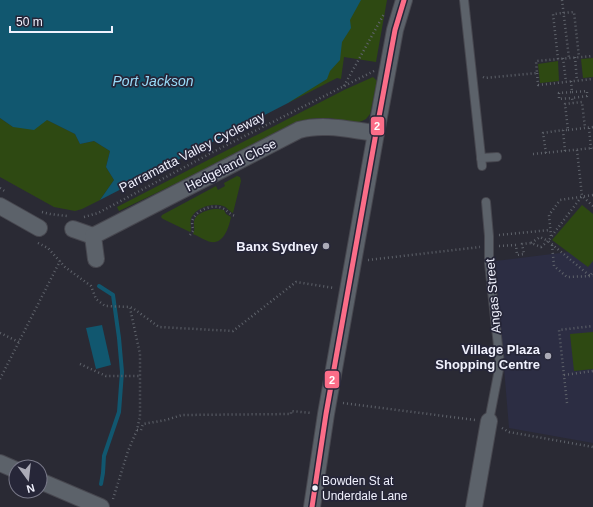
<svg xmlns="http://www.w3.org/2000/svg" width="593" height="507" font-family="Arial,sans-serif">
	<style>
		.built { fill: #2c2d43 }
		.green { fill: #2e4912 }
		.water { fill: #11576f }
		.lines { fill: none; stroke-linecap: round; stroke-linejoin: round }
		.stream { stroke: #11576f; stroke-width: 4 }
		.lane-casing { stroke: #47474f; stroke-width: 10 }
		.street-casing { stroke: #47474f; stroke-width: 18 }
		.path { stroke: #5f636b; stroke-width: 2.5; stroke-dasharray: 1 3; stroke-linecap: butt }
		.lane { stroke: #5c626a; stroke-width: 8 }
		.street { stroke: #5c626a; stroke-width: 16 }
		.bus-1-casing { stroke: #262638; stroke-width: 8 }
		.bus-1 { stroke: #fb6d88; stroke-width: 5 }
		.poi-dot { fill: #ababb7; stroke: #262638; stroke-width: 1.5 }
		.bus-dot { fill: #f0f1fd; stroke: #262638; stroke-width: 1.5 }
		.labels { text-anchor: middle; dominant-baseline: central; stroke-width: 3.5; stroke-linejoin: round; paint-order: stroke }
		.bus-label { font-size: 12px; fill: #f0f1fd; stroke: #262638; text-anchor: start }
		.street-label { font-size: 13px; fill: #f0f1fd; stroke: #262638 }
		.poi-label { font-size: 13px; font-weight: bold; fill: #f0f1fd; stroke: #262638; text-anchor: end }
		.water-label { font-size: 14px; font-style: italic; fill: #99dcf9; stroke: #262638 }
		.line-badge { stroke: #262638; stroke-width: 1.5 }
		.badge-label { font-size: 11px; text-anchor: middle; font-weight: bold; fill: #fff }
	</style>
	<rect width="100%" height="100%" fill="#2a2a34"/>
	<!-- built -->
	<path class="built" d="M593 249V443L509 428 495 261Z"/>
	<!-- green -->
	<g class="green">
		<path d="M339 0H387L376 62 344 57 341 79 337 78 288 103 294 79Z"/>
		<path d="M593 58V77L583 78 581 59Z"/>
		<path d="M558 61 559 81 540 83 538 64Z"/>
		<path d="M373 77 377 81 370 114 366 119 362 121 355 123 330 118H318L309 119 292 124 179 182 119 211 117 207 344 90Z"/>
		<path d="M0 118 13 127 47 120 75 134 80 144 94 141 110 151 106 167 114 180 100 200 82 209 75 211 54 207 0 177Z"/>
		<path d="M237 176 240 177 241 181 233 213C229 211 227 207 223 206 212 202 196 208 191 218 190 223 191 226 191 231L190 232 163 219 161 217 162 215 216 186 218 190 225 186 224 183Z"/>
		<path d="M582 205 593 214V261L588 267 552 240Z"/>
		<path d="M214 209H218L224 210 226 214 231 217C229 227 224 244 211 242 205 241 199 236 193 234 195 230 194 228 194 224 193 214 207 210 214 209Z"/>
		<path d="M593 332V369L574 371 570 334Z"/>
	</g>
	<!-- water -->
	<g class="water">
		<path d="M0 0H361L350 20 351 28 342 42 340 60 330 71 327 79 288 103 100 200 114 180 106 167 110 151 94 141 80 144 75 134 47 120 34 130 13 127 0 118Z"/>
		<path d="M102 325 111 365 96 369 86 328Z"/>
	</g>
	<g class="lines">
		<!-- stream -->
		<path class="stream" d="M99 286 113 295 119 338 122 372 119 412 104 456 103 473 101 484"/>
		<defs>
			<g id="lane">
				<path d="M464 0 482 166"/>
				<path d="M481 158 497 157"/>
				<path d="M486 202 489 236V263L500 364 489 421"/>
			</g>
			<g id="street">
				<path d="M0 206 39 228"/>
				<path d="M73 229 93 236"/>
				<path d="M96 259 93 236 299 130C324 123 350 130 376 133"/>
				<path d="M0 463 16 470"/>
				<path d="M40 481 101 507"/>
				<path d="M312 507 326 414 376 133 395 30 404 0"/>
				<path d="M474 507 489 421"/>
			</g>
		</defs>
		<!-- lane casing -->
		<use href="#lane" class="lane-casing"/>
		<!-- street casing -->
		<use href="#street" class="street-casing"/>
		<!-- path -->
		<g class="path">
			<path d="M562 0 569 58"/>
			<path d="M575 57 577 81"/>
			<path d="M563 58 566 82"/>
			<path d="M558 59 553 14 574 12 579 57"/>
			<path d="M537 73 538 85 593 79"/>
			<path d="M483 77 485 78 537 73 536 61 593 56"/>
			<path d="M571 81 572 92 559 93V99L572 98 573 103"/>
			<path d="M344 86 384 14"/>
			<path d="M572 92 587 91V96L572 98"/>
			<path d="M589 128 591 149"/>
			<path d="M568 130 593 127"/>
			<path d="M577 150 582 196"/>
			<path d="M565 151 563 130H568L565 104 582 102 585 128"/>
			<path d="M546 153 543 133 563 130"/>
			<path d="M533 154 593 148"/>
			<path d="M0 188 6 192"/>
			<path d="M593 206 582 196 548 241 590 276 593 272"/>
			<path d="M42 212 50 214 67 216"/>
			<path d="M84 217 98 213 215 151 374 71"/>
			<path d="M190 235 193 231C193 227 191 223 193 219 198 209 213 204 222 208 227 210 230 215 236 216"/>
			<path d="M499 235 550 230"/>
			<path d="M551 236 549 215 560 200 593 195"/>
			<path d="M38 243 48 248 65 267 91 286 96 299 105 306 130 307 134 309 159 327 233 331 296 282 334 288"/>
			<path d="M552 245 554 266 567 277 593 276"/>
			<path d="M499 246 516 245 517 255 524 254 522 244 531 243 541 247 548 241 540 237 531 243"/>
			<path d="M368 260 480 247"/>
			<path d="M0 333 19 342"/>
			<path d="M80 364 106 376H140"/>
			<path d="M564 375 593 371"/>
			<path d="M0 379 60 261"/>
			<path d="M343 403 475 420"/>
			<path d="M567 403 559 330 593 326"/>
			<path d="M502 428 509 432 593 447"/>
			<path d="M137 430H141L143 424 166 420 182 415 291 414V411L312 413"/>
			<path d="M113 499 128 451 137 430 140 416V354L130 308"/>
		</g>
		<!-- lane -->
		<use href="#lane" class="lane"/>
		<!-- street -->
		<use href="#street" class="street"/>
		<defs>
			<path id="bus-1" d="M312 507 326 414 376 133 395 30 404 0"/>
		</defs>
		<!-- bus-1 casing -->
		<use href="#bus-1" class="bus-1-casing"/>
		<!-- bus-1 -->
		<use href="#bus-1" class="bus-1"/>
	</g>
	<!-- markers -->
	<g class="poi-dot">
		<circle cx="326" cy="246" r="4"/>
		<circle cx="548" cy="356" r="4"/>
	</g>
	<circle class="bus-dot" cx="315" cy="488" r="3.5"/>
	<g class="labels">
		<!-- bus labels -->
		<g class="bus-label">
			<text x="322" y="481">Bowden St at<tspan x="322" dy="15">Underdale Lane</tspan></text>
		</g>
		<!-- street labels -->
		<g class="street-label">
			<text transform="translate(192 152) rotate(-27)">Parramatta Valley Cycleway</text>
			<text transform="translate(231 165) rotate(-27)">Hedgeland Close</text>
			<text transform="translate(493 296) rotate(-95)">Angas Street</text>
		</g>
		<!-- poi labels -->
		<g class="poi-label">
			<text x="318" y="246">Banx Sydney</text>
			<text x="540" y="349">Village Plaza<tspan x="540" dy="15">Shopping Centre</tspan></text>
		</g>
		<!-- water labels -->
		<g class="water-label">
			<text x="153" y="81">Port Jackson</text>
		</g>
	</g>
	<g class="line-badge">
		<rect x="370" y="116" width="15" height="20" rx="4" fill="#fb6d88"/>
		<rect x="324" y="370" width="16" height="19" rx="4" fill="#fb6d88"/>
	</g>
	<g class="badge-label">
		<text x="377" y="130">2</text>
		<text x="332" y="384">2</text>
	</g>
	<!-- north arrow -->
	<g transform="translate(28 479) rotate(165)"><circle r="19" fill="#262638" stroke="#777787"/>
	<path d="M0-3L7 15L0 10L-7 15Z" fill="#ababb7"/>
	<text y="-6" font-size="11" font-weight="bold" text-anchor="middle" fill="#f0f1fd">N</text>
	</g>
	<!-- scale -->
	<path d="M10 26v6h102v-6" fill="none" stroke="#f0f1fd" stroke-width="2"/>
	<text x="16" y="26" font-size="12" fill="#f0f1fd" stroke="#262638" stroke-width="3" paint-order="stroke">50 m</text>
</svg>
